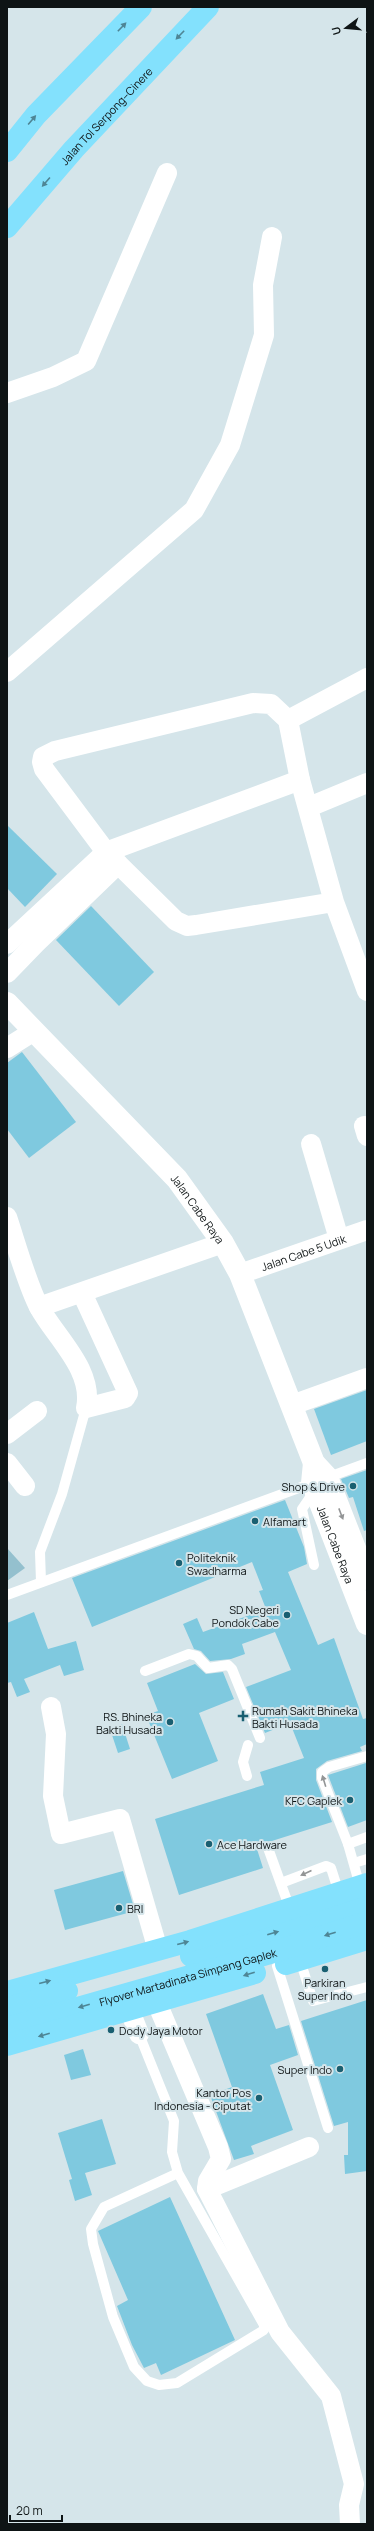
<svg xmlns="http://www.w3.org/2000/svg" width="374" height="2531" font-family="Manrope,sans-serif">
	<style>
		.green { fill: #94c0ce }
		.building { fill: #7fc9df }
		.lines { fill: none; stroke-linecap: round; stroke-linejoin: round }
		.lane { stroke: #fff; stroke-width: 10 }
		.street { stroke: #fff; stroke-width: 20 }
		.secondary { stroke: #fff; stroke-width: 22 }
		.highway { stroke: #83e1fd; stroke-width: 22 }
		.oneway { fill: #4e8595 }
		.oneway2 { fill: #939596 }
		.poi-dot { fill: #195f71; stroke: #d5e5ea; stroke-width: 1.5 }
		.labels { text-anchor: middle; dominant-baseline: central; stroke-width: 4; stroke-linejoin: round; paint-order: stroke }
		.street-label { font-size: 11px; fill: #0e1415; stroke: #d5e5ea }
		.poi-label { font-size: 11px; fill: #0e1415; stroke: #d5e5ea; text-anchor: end }
	</style>
	<rect width="100%" height="100%" fill="#d5e5ea"/>
	<!-- green -->
	<path class="green" d="M7 1548 25 1568 7 1581Z"/>
	<!-- building -->
	<g class="building">
		<path d="M7 825 57 874 25 907 7 888Z"/>
		<path d="M91 906 154 972 119 1006 56 940Z"/>
		<path d="M22 1052 76 1122 29 1158 7 1129V1063Z"/>
		<path d="M367 1390V1441L331 1455 314 1409Z"/>
		<path d="M367 1470V1530L364 1531 353 1497 349 1498 341 1479Z"/>
		<path d="M285 1500 304 1547 307 1564 288 1572 318 1645 334 1638 363 1719 367 1718V1744L360 1747 362 1751 327 1761 316 1769V1780L332 1822 256 1846 263 1868 179 1895 155 1819 264 1785 260 1772 304 1758 290 1723 265 1733 246 1687 291 1670 275 1632 242 1644 245 1654 231 1659 210 1661 201 1651 194 1649 183 1624 197 1618 203 1632 266 1609 259 1591 263 1590 252 1562 92 1627 72 1578Z"/>
		<path d="M34 1612 48 1649 76 1641 84 1670 64 1676 60 1665 24 1679 30 1692 17 1697 11 1682 7 1683V1623Z"/>
		<path d="M195 1664 206 1674 223 1672 234 1699 199 1713 218 1761 172 1779 146 1715 158 1711 147 1683Z"/>
		<path d="M122 1724 130 1749 118 1753 110 1729Z"/>
		<path d="M366 1763 367 1820 348 1827 328 1775Z"/>
		<path d="M123 1871 135 1911 65 1930 54 1890Z"/>
		<path d="M263 1994 276 2029 289 2025 298 2055 270 2065 293 2130 251 2146 254 2154 234 2160 210 2095 232 2087 206 2014Z"/>
		<path d="M367 2000V2171L345 2174 344 2155H348V2122L334 2126 301 2021Z"/>
		<path d="M83 2049 91 2075 71 2080 64 2055Z"/>
		<path d="M102 2119 116 2164 85 2173 92 2195 75 2201 69 2180 72 2179 58 2133Z"/>
		<path d="M170 2197 235 2340 161 2375 156 2363 144 2368 132 2345 117 2306 128 2300 98 2231Z"/>
	</g>
	<g class="lines">
		<!-- lane -->
		<g class="lane">
			<path d="M314 1565 302 1509 315 1490"/>
			<path d="M41 1582 40 1552 62 1494 86 1408"/>
			<path d="M7 1595 367 1463"/>
			<path d="M145 1671 189 1654 197 1656 208 1668 228 1665 232 1669 260 1738"/>
			<path d="M247 1776 243 1762 248 1745"/>
			<path d="M348 1844 367 1837"/>
			<path d="M268 1848 290 1909"/>
			<path d="M354 1863 367 1859"/>
			<path d="M281 1883 326 1866 331 1868 339 1893"/>
			<path d="M360 1886 348 1844 322 1778V1772L329 1767 367 1756"/>
			<path d="M300 1960 313 2001 367 1987"/>
			<path d="M277 1966 328 2128"/>
			<path d="M139 2034 174 2121 172 2152 178 2173 264 2325V2330L177 2383 159 2385 147 2381 134 2367 113 2317 93 2244 91 2229 104 2207 178 2173"/>
		</g>
		<!-- street -->
		<g class="street">
			<path d="M7 393 53 377 86 361 167 173"/>
			<path d="M7 672 194 510 230 445 264 335 263 285 272 237"/>
			<path d="M288 720 367 678"/>
			<path d="M309 807 367 783"/>
			<path d="M334 902 196 925 187 926 176 921 106 852 44 769 42 762 43 757 55 751 253 703 271 704 288 720 300 780 334 902 367 991"/>
			<path d="M7 944 106 852 300 780"/>
			<path d="M7 973 36 943 118 864"/>
			<path d="M7 1048 34 1031"/>
			<path d="M364 1126 367 1136"/>
			<path d="M311 1144 339 1239"/>
			<path d="M7 1217C16 1244 27 1284 39 1307 56 1338 94 1370 86 1408L125 1398 128 1393 82 1293"/>
			<path id="s1" d="M240 1274 367 1230"/>
			<path d="M39 1307 223 1243"/>
			<path d="M292 1405 367 1378"/>
			<path d="M7 1434 37 1411"/>
			<path d="M7 1463 25 1486"/>
			<path d="M51 1707 56 1734 53 1796 61 1834 120 1819 158 1950"/>
			<path d="M157 2003 218 2147 221 2159 208 2181 207 2189 280 2332 331 2396 354 2484 349 2505 350 2524"/>
			<path d="M130 2011 139 2034"/>
			<path d="M207 2189 309 2147"/>
		</g>
		<!-- secondary -->
		<g class="secondary">
			<path id="s2" d="M7 1003 177 1179 223 1243 240 1274 314 1463 327 1477 367 1579"/>
			<path id="s3" d="M314 1463 312 1483 315 1490 367 1624"/>
		</g>
		<!-- highway -->
		<g class="highway">
			<path d="M7 151 36 115 141 7"/>
			<path id="s4" d="M7 227 74 149 208 7"/>
			<path d="M191 1956 367 1905"/>
			<path d="M286 1964 367 1939"/>
			<path d="M7 1992 190 1941 367 1884"/>
			<path d="M7 2008 67 1991"/>
			<path id="s5" d="M7 2028 274 1952 367 1922"/>
			<path d="M7 2045 255 1973"/>
		</g>
	</g>
	<!-- one-way arrows -->
	<defs><path id="oneway-solid" d="M-6-.8H1V-3.2L6.5 0L1 3.2V.8H-6Z"/></defs>
	<g class="oneway">
		<use href="#oneway-solid" transform="translate(122 27) rotate(-46)"/>
		<use href="#oneway-solid" transform="translate(180 35) rotate(134)"/>
		<use href="#oneway-solid" transform="translate(32 120) rotate(-50)"/>
		<use href="#oneway-solid" transform="translate(46 182) rotate(131)"/>
		<use href="#oneway-solid" transform="translate(273 1933) rotate(-16)"/>
		<use href="#oneway-solid" transform="translate(330 1934) rotate(162)"/>
		<use href="#oneway-solid" transform="translate(183 1943) rotate(-15)"/>
		<use href="#oneway-solid" transform="translate(249 1974) rotate(163)"/>
		<use href="#oneway-solid" transform="translate(45 1982) rotate(-15)"/>
		<use href="#oneway-solid" transform="translate(84 2006) rotate(164)"/>
		<use href="#oneway-solid" transform="translate(44 2035) rotate(164)"/>
	</g>
	<g class="oneway2">
		<use href="#oneway-solid" transform="translate(341 1514) rotate(69)"/>
		<use href="#oneway-solid" transform="translate(324 1781) rotate(-107)"/>
		<use href="#oneway-solid" transform="translate(306 1873) rotate(156)"/>
	</g>
	<!-- markers -->
	<g class="poi-dot">
		<circle cx="353" cy="1486" r="4"/>
		<circle cx="255" cy="1521" r="4"/>
		<circle cx="179" cy="1563" r="4"/>
		<circle cx="287" cy="1615" r="4"/>
		<path d="M241 1710h4v4h4v4h-4v4h-4v-4h-4v-4h4z"/>
		<circle cx="170" cy="1722" r="4"/>
		<circle cx="350" cy="1800" r="4"/>
		<circle cx="209" cy="1844" r="4"/>
		<circle cx="119" cy="1908" r="4"/>
		<circle cx="325" cy="1969" r="4"/>
		<circle cx="111" cy="2030" r="4"/>
		<circle cx="340" cy="2069" r="4"/>
		<circle cx="259" cy="2098" r="4"/>
	</g>
	<g class="labels">
		<!-- street labels -->
		<g class="street-label">
			<text stroke="none"><textPath href="#s4" startOffset="149">Jalan Tol Serpong–Cinere</textPath></text>
			<text stroke="none"><textPath href="#s2" startOffset="281">Jalan Cabe Raya</textPath></text>
			<text stroke="none"><textPath href="#s1" startOffset="67">Jalan Cabe 5 Udik</textPath></text>
			<text stroke="none"><textPath href="#s3" startOffset="86">Jalan Cabe Raya</textPath></text>
			<text stroke="none"><textPath href="#s5" startOffset="188">Flyover Martadinata Simpang Gaplek</textPath></text>
		</g>
		<!-- poi labels -->
		<g class="poi-label">
			<text x="345" y="1486">Shop &amp; Drive</text>
			<text x="263" y="1521" text-anchor="start">Alfamart</text>
			<text x="187" y="1557" text-anchor="start">Politeknik<tspan x="187" dy="13">Swadharma</tspan></text>
			<text x="279" y="1609">SD Negeri<tspan x="279" dy="13">Pondok Cabe</tspan></text>
			<text x="252" y="1710" text-anchor="start">Rumah Sakit Bhineka<tspan x="252" dy="13">Bakti Husada</tspan></text>
			<text x="162" y="1716">RS. Bhineka<tspan x="162" dy="13">Bakti Husada</tspan></text>
			<text x="342" y="1800">KFC Gaplek</text>
			<text x="217" y="1844" text-anchor="start">Ace Hardware</text>
			<text x="127" y="1908" text-anchor="start">BRI</text>
			<text x="325" y="1982" text-anchor="middle">Parkiran<tspan x="325" dy="13">Super Indo</tspan></text>
			<text x="119" y="2030" text-anchor="start">Dody Jaya Motor</text>
			<text x="332" y="2069">Super Indo</text>
			<text x="251" y="2092">Kantor Pos<tspan x="251" dy="13">Indonesia - Ciputat</tspan></text>
		</g>
	</g>
	<!-- border -->
	<rect width="374" height="2531" fill="none" stroke="#0e1415" stroke-width="16"/>
	<!-- north arrow -->
	<g transform="translate(346 28) rotate(254)" stroke="#d5e5ea" stroke-width="3" paint-order="stroke">
	<path d="M0-3L7 15L0 10L-7 15Z" fill="#0e1415"/>
	<text y="-6" font-size="11" font-weight="bold" text-anchor="middle" fill="#0e1415">U</text>
	</g>
	<!-- scale -->
	<path d="M10 2515v6h52v-6" fill="none" stroke="#0e1415" stroke-width="2"/>
	<text x="16" y="2515" font-size="12" fill="#0e1415" stroke="#d5e5ea" stroke-width="3" paint-order="stroke">20 m</text>
</svg>
